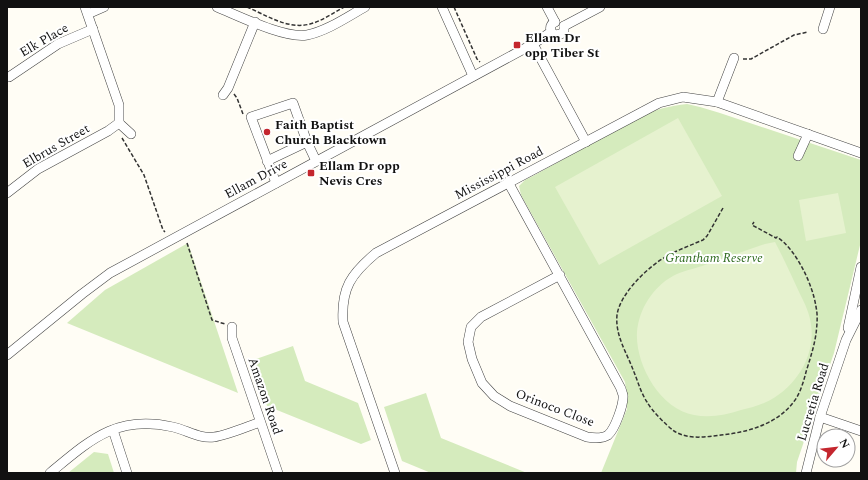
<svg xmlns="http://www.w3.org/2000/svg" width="868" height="480" font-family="Spectral,serif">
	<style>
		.green { fill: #d5ebbd }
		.pitch { fill: #e6f2cf }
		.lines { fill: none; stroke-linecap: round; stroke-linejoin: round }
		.minor-casing { stroke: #444; stroke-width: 10 }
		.path { stroke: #333; stroke-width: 1.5; stroke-dasharray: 4 2; stroke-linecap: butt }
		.minor { stroke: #fff; stroke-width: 9 }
		.poi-dot { fill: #c4262e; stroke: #fff; stroke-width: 1.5 }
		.labels { text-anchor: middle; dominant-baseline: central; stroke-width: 4; stroke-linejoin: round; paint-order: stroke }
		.poi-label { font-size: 13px; font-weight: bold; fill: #111; stroke: #fff; text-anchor: start }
		.street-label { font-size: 13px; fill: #111; stroke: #fff }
		.park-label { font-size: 13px; font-style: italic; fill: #2f6b1f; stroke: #fff }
	</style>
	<rect width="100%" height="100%" fill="#fffdf5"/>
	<!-- green -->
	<g class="green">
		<path d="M687 104 700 107 720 113 861 160V241L834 353 797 462 796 473H601L627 409V396L625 382 521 195 519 186 525 180 533 176 639 117C655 109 670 106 687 104Z"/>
		<path d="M188 243 238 393 67 323 105 290Z"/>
		<path d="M293 346 305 381 358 403 371 440 361 444 267 406 253 360Z"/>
		<path d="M426 393 441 438 527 473H431L402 461 384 407Z"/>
		<path d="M94 452 108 454 114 473H68Z"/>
	</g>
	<!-- pitch -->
	<g class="pitch">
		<path d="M678 118 722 196 599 265 555 187Z"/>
		<path d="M838 193 846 233 806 241 799 200Z"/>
		<path d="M775 242C784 259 792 277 800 294 805 304 810 314 811 325 816 357 794 390 764 403 757 406 749 408 741 410 726 415 710 418 694 415 660 409 635 364 637 332 639 309 653 287 673 276 682 271 693 269 702 266 723 259 744 251 765 244Z"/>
	</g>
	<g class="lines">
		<defs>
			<g id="minor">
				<path d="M217 7C239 16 285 39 307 35 327 31 347 17 365 7"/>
				<path d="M442 7 473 76"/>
				<path d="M547 7 555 22"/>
				<path d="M88 14 104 7"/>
				<path d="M555 22C549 25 549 31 555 35L561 34 564 31V26"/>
				<path d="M564 26 600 7"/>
				<path d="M823 29 830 7"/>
				<path d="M533 44 586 142"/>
				<path d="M9 77 58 44 93 29"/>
				<path d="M223 95 228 88 255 22"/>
				<path d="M717 102 734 58"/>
				<path d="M119 123 131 134"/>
				<path d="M798 156 808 134"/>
				<path d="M267 161 307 142"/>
				<path d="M508 182 618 383C620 386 622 391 623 395 624 404 615 429 608 435 602 439 593 438 587 437L510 406 494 396 482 383 472 359 468 342 471 327 481 317 560 275"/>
				<path d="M276 183 251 117 293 103 307 142 316 161"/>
				<path d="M7 193 38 169 108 131 119 123V105L85 7"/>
				<path d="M232 327V338L278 473"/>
				<path d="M848 328 861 267"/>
				<path d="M7 355 82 294 110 273 533 44 551 32"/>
				<path d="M820 417 861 431"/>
				<path d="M113 430 127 473"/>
				<path d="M50 473C90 440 117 414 173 427 187 430 199 439 214 437 228 435 246 427 260 422"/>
				<path d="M395 473 343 322C341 288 351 274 376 253L659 103 683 97 717 102 861 153"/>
				<path d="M806 473 820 417 846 340 861 310"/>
			</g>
		</defs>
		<!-- minor casing -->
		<use href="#minor" class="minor-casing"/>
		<!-- path -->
		<g class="path">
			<path d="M247 7C266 15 288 30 310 24 322 21 333 13 344 7"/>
			<path d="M454 7 477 59 480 62"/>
			<path d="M743 59H751L794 35 808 32"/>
			<path d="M234 94 237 98 243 114"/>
			<path d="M122 138 144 175 163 230 165 232"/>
			<path d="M723 208 707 236 703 240C691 245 678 250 667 256 649 266 620 293 617 315 615 336 627 353 634 372 638 382 641 393 647 402 652 411 666 425 674 431 689 440 705 437 721 435 750 432 781 423 797 397 801 390 804 380 806 372 810 359 814 347 816 334 817 325 818 315 816 307 813 285 796 249 777 237L776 238 752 225 754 222"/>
			<path d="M187 243 212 320 225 324"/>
		</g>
		<!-- minor -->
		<use href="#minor" class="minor"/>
	</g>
	<!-- markers -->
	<g class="poi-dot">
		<rect x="513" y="41" width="8" height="8" rx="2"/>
		<circle cx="267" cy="132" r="4"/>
		<rect x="307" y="169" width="8" height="8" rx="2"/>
	</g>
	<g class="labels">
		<!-- poi labels -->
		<g class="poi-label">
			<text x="525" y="38">Ellam Dr<tspan x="525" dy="15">opp Tiber St</tspan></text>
			<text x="275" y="125">Faith Baptist<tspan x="275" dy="15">Church Blacktown</tspan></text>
			<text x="319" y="166">Ellam Dr opp<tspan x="319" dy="15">Nevis Cres</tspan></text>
		</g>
		<!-- street labels -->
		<g class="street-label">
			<text transform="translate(44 40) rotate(-30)">Elk Place</text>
			<text transform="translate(56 146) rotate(-30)">Elbrus Street</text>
			<text transform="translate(499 173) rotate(-28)">Mississippi Road</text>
			<text transform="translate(256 179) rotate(-28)">Ellam Drive</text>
			<text transform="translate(265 396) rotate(71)">Amazon Road</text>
			<text transform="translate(813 402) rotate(-73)">Lucretia Road</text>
			<text transform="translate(555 408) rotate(21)">Orinoco Close</text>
		</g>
		<!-- park labels -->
		<g class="park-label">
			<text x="714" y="258">Grantham Reserve</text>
		</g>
	</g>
	<!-- border -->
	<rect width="868" height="480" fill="none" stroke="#111111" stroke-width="16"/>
	<!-- north arrow -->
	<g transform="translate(836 448) rotate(62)"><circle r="19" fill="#ffffff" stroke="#a0a0a0"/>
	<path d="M0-3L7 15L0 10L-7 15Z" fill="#c4262e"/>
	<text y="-6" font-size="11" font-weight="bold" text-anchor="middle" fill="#111111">N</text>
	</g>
</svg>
